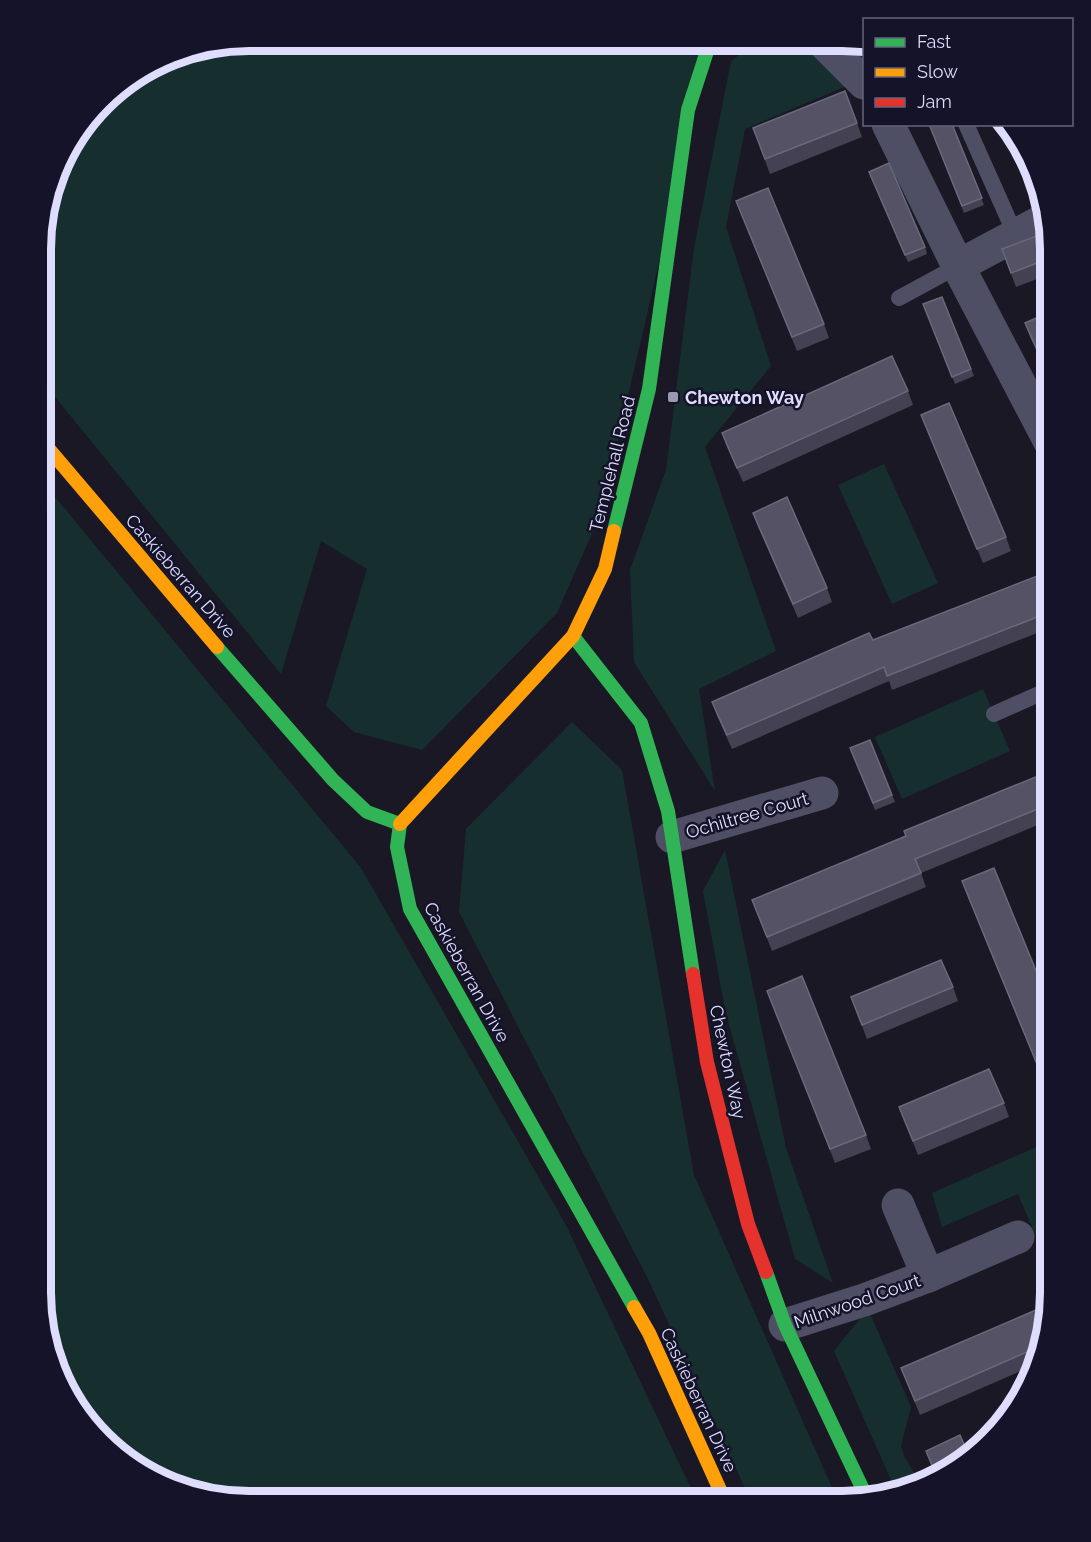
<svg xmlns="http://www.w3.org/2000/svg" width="1091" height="1542" font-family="Raleway,sans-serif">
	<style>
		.green { fill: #162f2e }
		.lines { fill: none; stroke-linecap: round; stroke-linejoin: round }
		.lane { stroke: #4e4e64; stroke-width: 16 }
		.street { stroke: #4e4e64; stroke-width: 33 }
		.fast { stroke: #30b455; stroke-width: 14 }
		.slow { stroke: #ff9f0a; stroke-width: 14 }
		.jam { stroke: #e5322d; stroke-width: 14 }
		.wall { fill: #444252 }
		.building { fill: #545264; stroke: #6a687c; stroke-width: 1.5 }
		.poi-dot { fill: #9998b1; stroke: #151329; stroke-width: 2 }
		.labels { text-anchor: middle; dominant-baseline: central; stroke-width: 5; stroke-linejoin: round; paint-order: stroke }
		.poi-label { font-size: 18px; font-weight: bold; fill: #deddfd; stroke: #151329; text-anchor: start }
		.street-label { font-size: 18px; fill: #deddfd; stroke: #151329 }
		.rim { fill: none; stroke: #deddfd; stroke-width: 8 }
	</style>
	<rect width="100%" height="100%" fill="#191824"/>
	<!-- green -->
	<g class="green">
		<path d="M249 41 710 42 601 513 557 613 422 750 354 732 326 706 367 569 321 541 281 674 42 381V221L68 145 112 92 182 52Z"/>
		<path d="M756 42H796L815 48 849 85 745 129 726 227 771 366 705 447 776 651 699 689 715 791 634 662 630 570 666 470 694 248 731 61Z"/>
		<path d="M884 464 938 583 892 604 838 485Z"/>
		<path d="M42 481 361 868 566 1225 697 1501 222 1500 122 1459 62 1385 41 1294Z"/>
		<path d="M983 689 1010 751 902 799 875 737Z"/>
		<path d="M572 722 622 770 694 1175 838 1501H751L648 1279 459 912 466 829Z"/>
		<path d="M725 850 786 1148 833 1283 795 1259 726 1014 703 891Z"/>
		<path d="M1050 1141V1260H1046L1018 1194 942 1227 932 1193Z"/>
		<path d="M868 1309 911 1407 901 1446 904 1456 920 1483 895 1489 834 1351Z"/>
	</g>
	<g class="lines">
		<!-- lane -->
		<g class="lane">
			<path d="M966 124 1015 234"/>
			<path d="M899 298 958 266"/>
			<path d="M994 714 1050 689"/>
		</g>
		<!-- street -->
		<g class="street">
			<path d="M823 42 864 83"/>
			<path d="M888 124 958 266 1050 442"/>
			<path d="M958 266 1044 220"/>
			<path d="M672 837 822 793"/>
			<path d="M898 1205 928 1276"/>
			<path d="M785 1325 864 1300 928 1276 1018 1237"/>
		</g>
		<!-- fast -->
		<g class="fast">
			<path d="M614 531 649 389 688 110 710 42"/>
			<path d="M573 636 641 723 668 811 693 974"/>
			<path d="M217 647 333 780 367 812 400 824"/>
			<path d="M400 824 397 847 410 909 634 1307"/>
			<path d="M766 1272 785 1325 866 1496"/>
		</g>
		<!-- slow -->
		<g class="slow">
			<path d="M42 441 217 647"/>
			<path d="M400 824 573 636 605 569 614 531"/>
			<path d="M634 1307 649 1333 725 1501"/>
		</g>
		<!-- jam -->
		<path class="jam" d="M693 974 707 1062 748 1224 766 1272"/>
	</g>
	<!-- wall -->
	<g class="wall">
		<path d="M857 123 862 137 770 174 753 128Z"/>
		<path d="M929 124H952L984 205 964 213Z"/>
		<path d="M872 179 925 247 927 254 908 262Z"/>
		<path d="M736 201 824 324 829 338 797 351Z"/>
		<path d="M1050 248V274L1016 287 1002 249Z"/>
		<path d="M942 297 974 376 955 384 923 304Z"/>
		<path d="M1050 312V366L1045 369 1030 337 1025 323Z"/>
		<path d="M908 391 913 405 743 482 727 447 722 433Z"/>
		<path d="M921 415 1006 537 1011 551 983 563Z"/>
		<path d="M753 513 827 588 832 602 798 618 758 527Z"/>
		<path d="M1050 571V628L892 690 889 681 732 749 717 716 712 702Z"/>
		<path d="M870 740 895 802 875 810 850 748Z"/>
		<path d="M1050 771V820L921 873 926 887 772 951 752 900 906 836Z"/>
		<path d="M962 881 1050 1005V1097L967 895Z"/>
		<path d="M953 987 958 1001 867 1039 851 997Z"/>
		<path d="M767 991 866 1135 871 1149 835 1163Z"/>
		<path d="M1004 1103 1009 1117 918 1155 899 1107Z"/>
		<path d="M1050 1307 1030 1367 920 1415 901 1368Z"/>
	</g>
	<!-- building -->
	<g class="building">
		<path d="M845 91 857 123 765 159 753 128Z"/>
		<path d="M929 124H952L982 198 962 206Z"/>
		<path d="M889 163 925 247 905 255 869 172Z"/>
		<path d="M768 188 824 324 792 337 736 201Z"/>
		<path d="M1047 232 1050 248V258L1011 273 1002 249Z"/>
		<path d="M942 297 971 369 952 377 923 304Z"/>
		<path d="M1050 312V350L1039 354 1025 323Z"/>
		<path d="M892 356 908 391 737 468 722 433Z"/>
		<path d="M949 403 1006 537 977 549 921 415Z"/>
		<path d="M787 497 827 588 793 604 753 513Z"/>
		<path d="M1050 571V612L887 676 884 667 727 735 712 702 869 633 873 640Z"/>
		<path d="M870 740 892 795 873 803 850 748Z"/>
		<path d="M1050 771V804L915 859 921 873 767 937 752 900 906 836 904 831Z"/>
		<path d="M994 868 1050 1005V1096L962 881Z"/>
		<path d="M941 960 953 987 862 1025 851 997Z"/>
		<path d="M802 976 866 1135 830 1149 767 991Z"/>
		<path d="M989 1069 1004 1103 913 1141 899 1107Z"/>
		<path d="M1050 1304V1307L1036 1348 915 1401 901 1368Z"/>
		<path d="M960 1435 967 1451 937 1477 926 1451Z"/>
	</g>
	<!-- markers -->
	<rect class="poi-dot" x="667" y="391" width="12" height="12" rx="3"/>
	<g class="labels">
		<!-- poi labels -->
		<g class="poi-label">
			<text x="685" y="397">Chewton Way</text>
		</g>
		<!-- street labels -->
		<g class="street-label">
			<text transform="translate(612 464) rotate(-76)">Templehall Road</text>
			<text transform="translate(181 576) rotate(49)">Caskieberran Drive</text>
			<text transform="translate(747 815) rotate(-16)">Ochiltree Court</text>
			<text transform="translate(467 972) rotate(61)">Caskieberran Drive</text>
			<text transform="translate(728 1062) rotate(78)">Chewton Way</text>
			<text transform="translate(857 1301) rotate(-19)">Milnwood Court</text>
			<text transform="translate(699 1400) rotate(65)">Caskieberran Drive</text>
		</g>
	</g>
	<!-- crop -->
	<path d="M0 0H1091V1542H0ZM249 51H842A198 198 0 0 1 1040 249V1293A198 198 0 0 1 842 1491H249A198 198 0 0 1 51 1293V249A198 198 0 0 1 249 51Z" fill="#151329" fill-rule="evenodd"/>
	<path class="rim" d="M249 51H842A198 198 0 0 1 1040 249V1293A198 198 0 0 1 842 1491H249A198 198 0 0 1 51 1293V249A198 198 0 0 1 249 51Z"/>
	<!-- legend -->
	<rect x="863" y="18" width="210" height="108" fill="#151329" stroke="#65647e" stroke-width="1.5"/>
	<rect x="875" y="38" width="30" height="9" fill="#30b455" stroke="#65647e" stroke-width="1.5"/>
	<text x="917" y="48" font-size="18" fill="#deddfd">Fast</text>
	<rect x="875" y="68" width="30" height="9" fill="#ff9f0a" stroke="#65647e" stroke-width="1.5"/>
	<text x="917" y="78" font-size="18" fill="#deddfd">Slow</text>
	<rect x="875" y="98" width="30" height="9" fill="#e5322d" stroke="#65647e" stroke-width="1.5"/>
	<text x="917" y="108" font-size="18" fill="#deddfd">Jam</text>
</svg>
